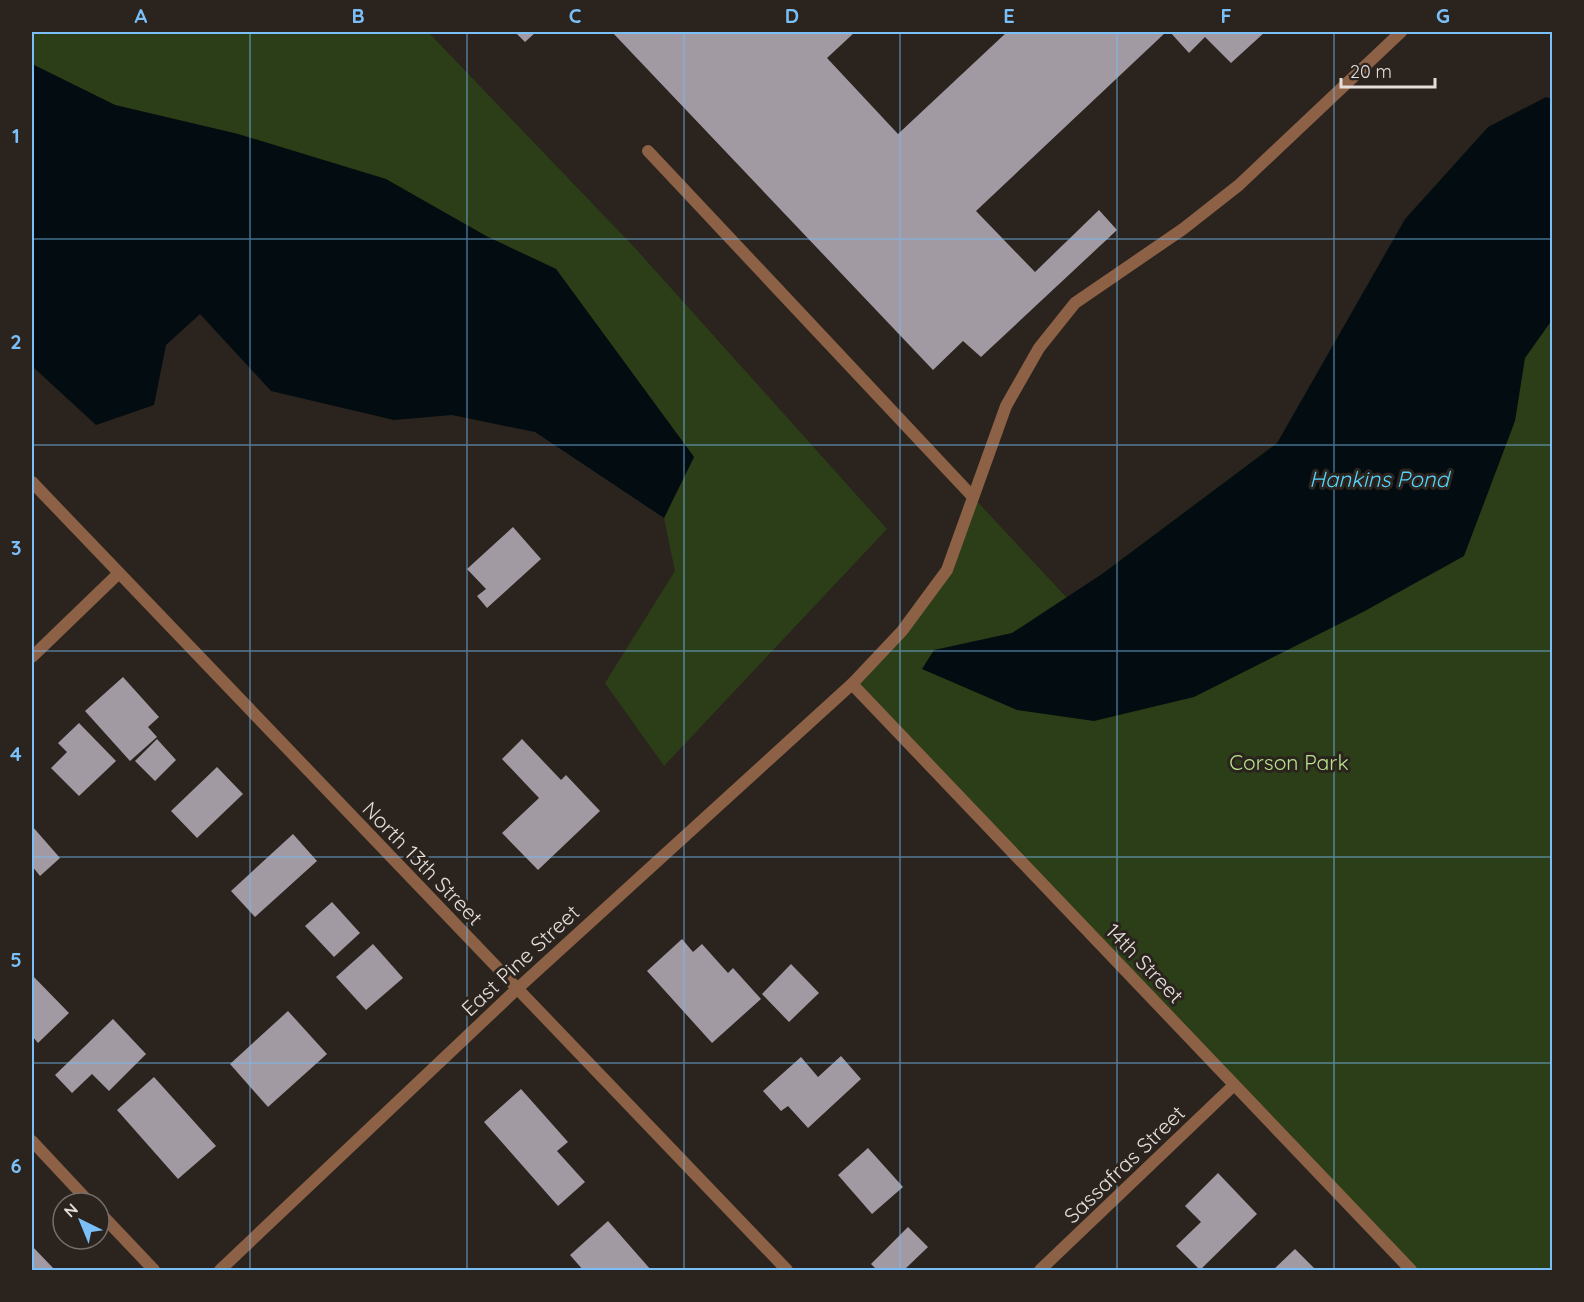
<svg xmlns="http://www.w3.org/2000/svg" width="1584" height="1302" font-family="Quicksand,sans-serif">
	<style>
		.green { fill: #2b3e17 }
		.water { fill: #030c10 }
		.building { fill: #a19aa3 }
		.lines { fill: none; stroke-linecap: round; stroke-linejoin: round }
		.lane { stroke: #8c6145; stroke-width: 12 }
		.street { stroke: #8c6145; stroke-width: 12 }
		.grid { fill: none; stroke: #7abff8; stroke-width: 1.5; stroke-opacity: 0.55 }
		.labels { text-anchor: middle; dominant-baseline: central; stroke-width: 6; stroke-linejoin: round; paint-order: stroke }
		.park-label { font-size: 21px; fill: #b7e48b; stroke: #2b231e }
		.street-label { font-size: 21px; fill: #e4dedb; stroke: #2b231e }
		.water-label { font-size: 22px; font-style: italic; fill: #54d5fe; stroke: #2b231e }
		.neatline { fill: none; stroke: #7abff8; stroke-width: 2 }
		.grid-label { font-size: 20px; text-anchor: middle; font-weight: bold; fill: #7abff8 }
	</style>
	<rect width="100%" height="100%" fill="#2b231e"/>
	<!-- green -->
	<g class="green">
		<path d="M32 32H428L635 248 887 529 664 766 605 683 675 571 664 518 694 457 556 269 488 237 238 134 115 105 32 64Z"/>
		<path d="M1546 97 1552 99V1270H1411L852 684 947 570 973 497 1067 598 1102 574 1277 443 1405 219 1488 127Z"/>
	</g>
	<!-- water -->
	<g class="water">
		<path d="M32 64 115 105 238 134 386 179 488 237 556 269 694 457 664 518 535 432 452 415 394 420 271 391 200 314 166 345 154 405 96 425 32 366Z"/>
		<path d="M1546 97 1552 99V320L1525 358 1515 421 1464 556 1363 612 1194 697 1094 721 1017 710 922 669 934 650 1012 633 1102 574 1277 443 1405 219 1488 127Z"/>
	</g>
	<!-- building -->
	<g class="building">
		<path d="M515 32H536L525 42Z"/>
		<path d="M612 32H855L827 58 898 134 1007 32H1166L976 211 1035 272 1099 210 1117 230 981 357 963 341 933 370Z"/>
		<path d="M1170 32H1265L1231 63 1205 37 1189 53Z"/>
		<path d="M513 527 541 559 487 608 477 596 486 589 467 569Z"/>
		<path d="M123 677 159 717 148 727 157 737 130 761 85 711Z"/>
		<path d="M79 723 116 761 79 796 51 768 67 752 58 743Z"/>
		<path d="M157 739 176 760 155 781 135 761Z"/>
		<path d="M522 739 561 780 566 775 600 811 538 870 502 833 539 798 502 759Z"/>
		<path d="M217 767 243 794 197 838 171 811Z"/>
		<path d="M32 826 60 858 40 876 32 866Z"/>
		<path d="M293 834 317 861 255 917 231 891Z"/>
		<path d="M332 902 360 933 334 957 305 926Z"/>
		<path d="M682 939 693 952 702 944 728 973 733 968 761 999 712 1043 647 971Z"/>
		<path d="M373 944 403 978 366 1010 336 977Z"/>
		<path d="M791 964 819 993 789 1022 762 994Z"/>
		<path d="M32 975 69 1013 38 1043 32 1036Z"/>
		<path d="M288 1011 327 1054 268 1107 230 1064Z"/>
		<path d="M113 1019 146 1054 109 1091 92 1074 72 1093 55 1075Z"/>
		<path d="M841 1056 861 1079 808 1128 788 1106 781 1111 763 1091 801 1057 818 1077Z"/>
		<path d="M154 1077 216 1146 178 1179 117 1110Z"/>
		<path d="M521 1089 568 1142 557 1151 585 1182 558 1206 484 1122Z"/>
		<path d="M868 1148 903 1187 872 1214 838 1175Z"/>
		<path d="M1218 1173 1257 1214 1200 1270 1176 1246 1201 1222 1185 1206Z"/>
		<path d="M608 1221 651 1270H583L570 1255Z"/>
		<path d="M908 1227 928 1247 904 1270H877L871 1264Z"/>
		<path d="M32 1246 55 1270H32Z"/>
		<path d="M1295 1249 1316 1270H1273Z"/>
	</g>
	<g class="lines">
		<!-- lane -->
		<g class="lane">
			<path d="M648 151 973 497"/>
			<path d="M852 684 902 631 947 570 1006 406 1039 348 1075 303 1183 229 1239 185 1401 32"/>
		</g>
		<!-- street -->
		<g class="street">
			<path d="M32 482 787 1270"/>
			<path d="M32 657 119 573"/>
			<path d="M32 1141 90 1203"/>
			<path d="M99 1212 154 1270"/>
			<path d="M220 1270 517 989 852 684 1411 1270"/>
			<path d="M1040 1270 1234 1085"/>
		</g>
	</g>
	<!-- grid -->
	<path class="grid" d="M250 32V1270M467 32V1270M684 32V1270M900 32V1270M1117 32V1270M1334 32V1270M32 239H1552M32 445H1552M32 651H1552M32 857H1552M32 1063H1552"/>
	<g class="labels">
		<!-- park labels -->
		<g class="park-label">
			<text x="1289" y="762">Corson Park</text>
		</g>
		<!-- street labels -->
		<g class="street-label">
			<text transform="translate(423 863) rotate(46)">North 13th Street</text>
			<text transform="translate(520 960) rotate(-43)">East Pine Street</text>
			<text transform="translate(1145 963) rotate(46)">14th Street</text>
			<text transform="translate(1124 1164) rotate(-44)">Sassafras Street</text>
		</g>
		<!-- water labels -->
		<g class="water-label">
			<text x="1379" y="479">Hankins Pond</text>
		</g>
	</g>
	<!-- border -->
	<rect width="1584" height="1302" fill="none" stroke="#2b231e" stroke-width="66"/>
	<!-- north arrow -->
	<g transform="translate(81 1221) rotate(317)"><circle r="28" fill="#2b231e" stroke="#756e6a" stroke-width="1.5"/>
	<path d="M0-4.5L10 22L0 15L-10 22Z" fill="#7abff8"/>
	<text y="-9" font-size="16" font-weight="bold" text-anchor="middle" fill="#e4dedb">N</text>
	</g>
	<!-- scale -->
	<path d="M1341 78v9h94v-9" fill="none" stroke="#e4dedb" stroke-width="3"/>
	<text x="1350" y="78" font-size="18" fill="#e4dedb" stroke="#2b231e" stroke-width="4.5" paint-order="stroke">20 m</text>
	<rect x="33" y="33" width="1518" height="1236" class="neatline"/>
	<g class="grid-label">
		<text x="141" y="23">A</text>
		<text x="358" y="23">B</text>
		<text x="575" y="23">C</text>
		<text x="792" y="23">D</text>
		<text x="1009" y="23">E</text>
		<text x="1226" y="23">F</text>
		<text x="1443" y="23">G</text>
		<text x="16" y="143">1</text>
		<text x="16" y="349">2</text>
		<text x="16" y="555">3</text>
		<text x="16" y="761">4</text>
		<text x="16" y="967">5</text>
		<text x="16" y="1173">6</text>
	</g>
</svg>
